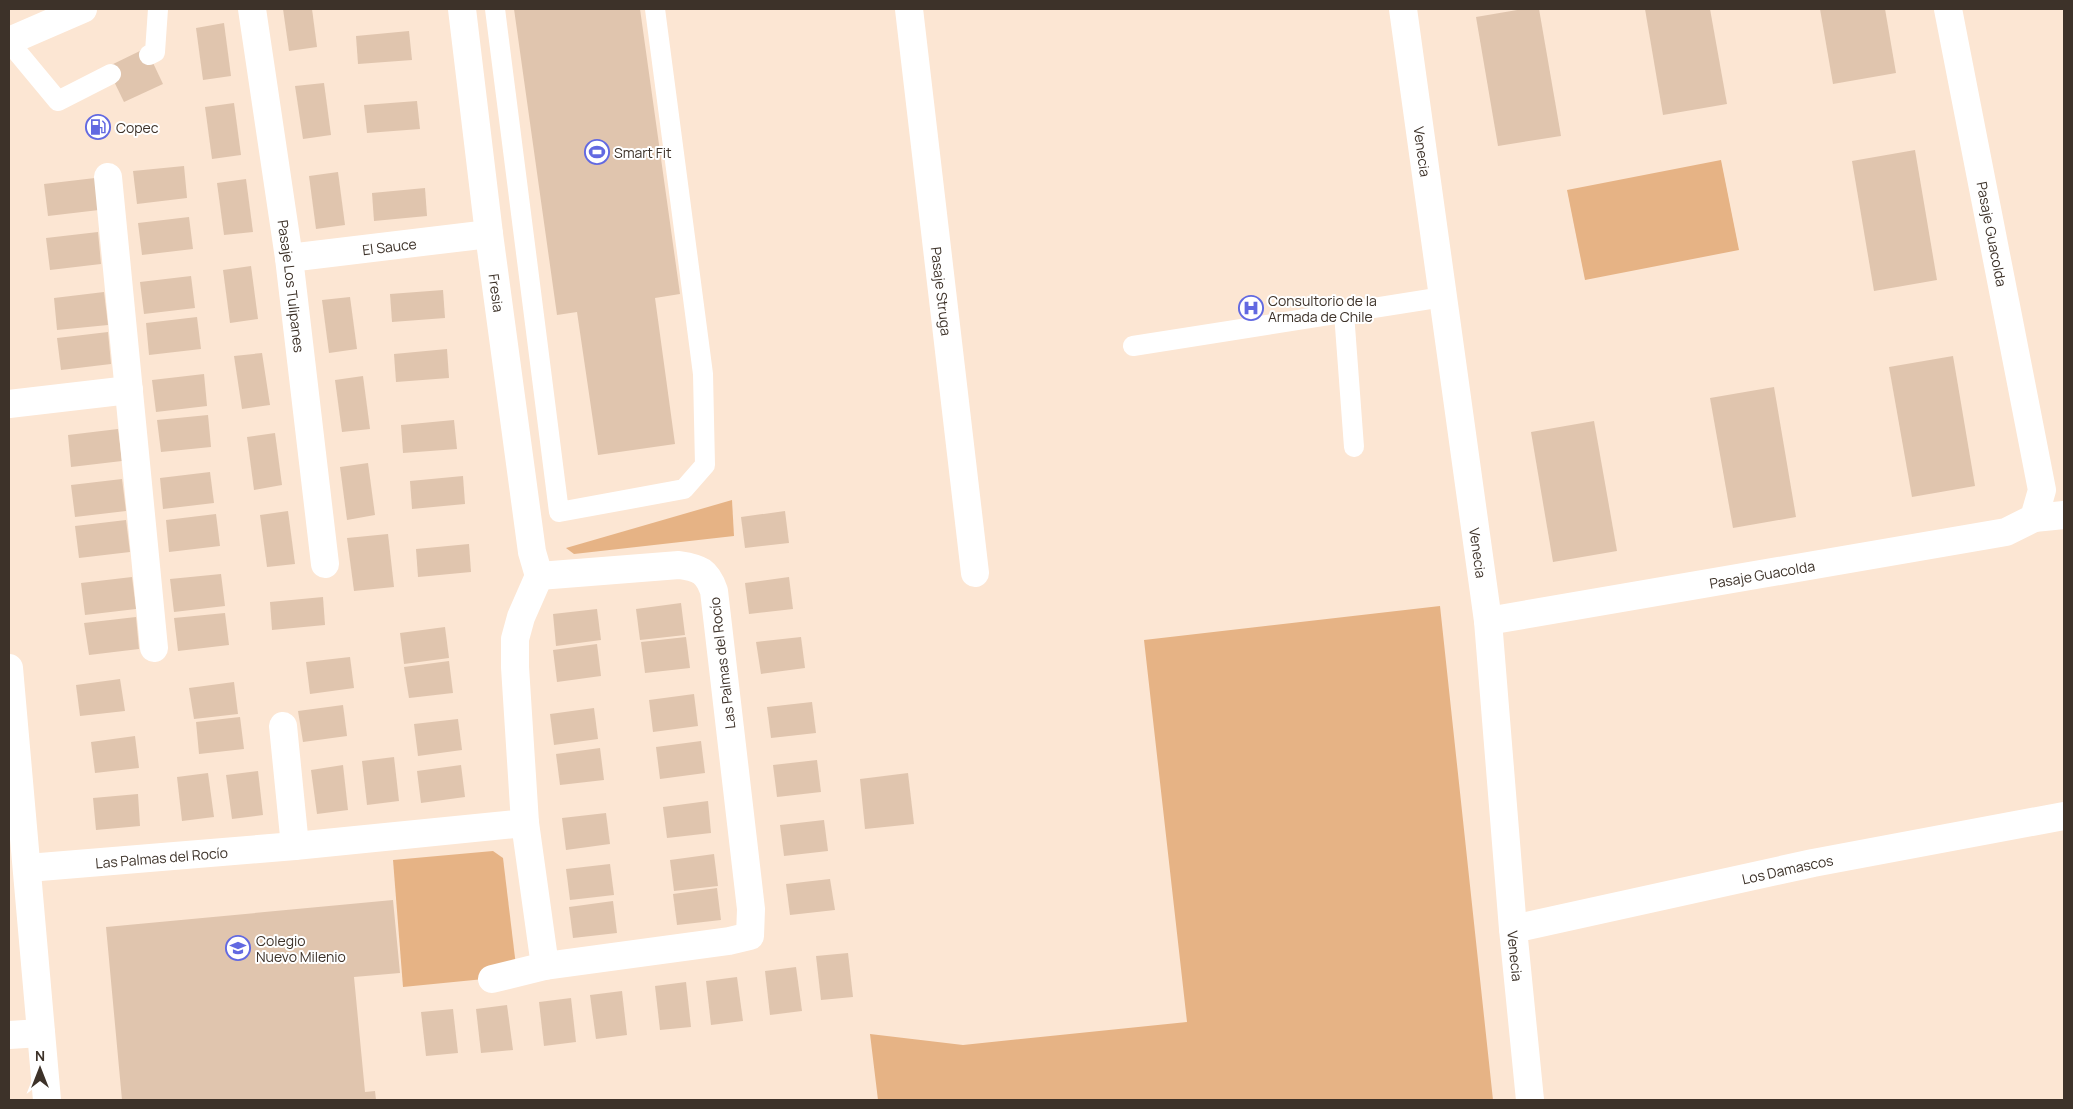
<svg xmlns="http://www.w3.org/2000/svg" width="2073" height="1109" font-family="Manrope,sans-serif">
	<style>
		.green { fill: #e6b385 }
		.building { fill: #e0c5ae }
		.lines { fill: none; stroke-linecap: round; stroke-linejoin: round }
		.service { stroke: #fff; stroke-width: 20 }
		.minor { stroke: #fff; stroke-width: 28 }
		.tertiary { stroke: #fff; stroke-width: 28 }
		.primary { stroke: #fff; stroke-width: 28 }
		.labels { text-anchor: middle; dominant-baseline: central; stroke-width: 4; stroke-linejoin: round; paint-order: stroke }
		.poi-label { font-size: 14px; fill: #3d3229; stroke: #fff; text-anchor: start }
		.street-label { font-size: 14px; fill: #3d3229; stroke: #fff }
	</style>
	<rect width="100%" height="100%" fill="#fce6d3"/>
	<!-- green -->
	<g class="green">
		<path d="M1721 160 1739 250 1585 280 1567 190Z"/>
		<path d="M732 500 734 536 574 554 566 548Z"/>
		<path d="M1440 606 1493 1100H878L870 1034 963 1045 1187 1022 1144 640Z"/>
		<path d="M493 851 503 858 516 966 484 979 403 987 393 860Z"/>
	</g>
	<!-- building -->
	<g class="building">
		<path d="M283 9H312L317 47 289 51Z"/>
		<path d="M514 9H640L680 294 655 298 675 444 598 455 577 312 557 315Z"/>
		<path d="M1523 9H1539L1561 136 1498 146 1476 17Z"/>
		<path d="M1645 9H1710L1727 104 1663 115Z"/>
		<path d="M1820 9H1885L1896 73 1833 84Z"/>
		<path d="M224 23 231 76 203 80 196 28Z"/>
		<path d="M409 31 412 60 358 64 356 36Z"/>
		<path d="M146 48 163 84 124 102 107 67Z"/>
		<path d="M324 83 331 135 303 139 295 86Z"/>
		<path d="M417 101 420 129 367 133 364 105Z"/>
		<path d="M234 103 241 155 212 159 205 107Z"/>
		<path d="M1915 150 1937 280 1874 291 1852 161Z"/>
		<path d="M184 166 187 198 137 204 133 171Z"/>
		<path d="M338 172 345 225 316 229 309 176Z"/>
		<path d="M95 178 99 210 48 216 44 184Z"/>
		<path d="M246 179 253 232 224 235 217 183Z"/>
		<path d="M425 188 427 216 374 221 372 193Z"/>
		<path d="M189 217 193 249 142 255 138 223Z"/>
		<path d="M98 232 101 264 50 270 46 238Z"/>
		<path d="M251 266 258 319 230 323 223 270Z"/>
		<path d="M191 276 195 308 144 314 140 282Z"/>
		<path d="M443 290 445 318 392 322 390 294Z"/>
		<path d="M104 292 108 325 57 330 54 298Z"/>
		<path d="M350 297 357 349 329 353 322 300Z"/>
		<path d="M197 317 201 349 149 355 146 323Z"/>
		<path d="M108 332 111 364 61 370 57 338Z"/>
		<path d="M447 349 449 378 396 382 394 354Z"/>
		<path d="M262 353 270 405 242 409 234 356Z"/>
		<path d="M1953 356 1975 486 1912 497 1889 367Z"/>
		<path d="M204 374 207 406 156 412 152 380Z"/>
		<path d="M363 376 370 429 342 432 335 380Z"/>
		<path d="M1774 387 1796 517 1733 528 1710 398Z"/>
		<path d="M208 415 211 447 161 452 157 420Z"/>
		<path d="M454 420 457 449 403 453 401 425Z"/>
		<path d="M1594 421 1617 551 1553 562 1531 432Z"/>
		<path d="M118 429 122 461 71 467 68 435Z"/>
		<path d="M275 433 282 485 254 490 247 437Z"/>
		<path d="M368 463 375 515 347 520 340 467Z"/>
		<path d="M210 472 214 503 163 509 160 478Z"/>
		<path d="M463 476 465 504 412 509 410 481Z"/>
		<path d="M122 479 126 511 75 517 71 485Z"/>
		<path d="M288 511 295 564 267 567 260 515Z"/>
		<path d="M785 511 789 543 745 548 741 517Z"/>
		<path d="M216 514 220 546 169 552 166 520Z"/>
		<path d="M126 520 130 552 79 558 75 526Z"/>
		<path d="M388 534 394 587 354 591 347 538Z"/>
		<path d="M469 544 471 572 418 577 416 549Z"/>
		<path d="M221 574 225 606 174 612 170 579Z"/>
		<path d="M132 577 136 609 85 615 81 583Z"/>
		<path d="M789 577 793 609 749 614 745 583Z"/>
		<path d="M323 597 325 625 272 630 270 602Z"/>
		<path d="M681 603 685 635 640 640 636 609Z"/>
		<path d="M597 609 601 640 556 646 553 614Z"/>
		<path d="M225 613 229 645 178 651 174 618Z"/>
		<path d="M136 617 139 649 89 655 84 623Z"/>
		<path d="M445 627 449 658 404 664 400 633Z"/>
		<path d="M686 637 690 668 645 673 641 642Z"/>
		<path d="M801 637 805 668 761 674 756 642Z"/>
		<path d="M597 644 601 676 557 682 553 650Z"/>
		<path d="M350 657 354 688 310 694 306 662Z"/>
		<path d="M449 661 453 693 409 698 404 667Z"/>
		<path d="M120 679 125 711 80 716 76 685Z"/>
		<path d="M234 682 238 714 194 719 189 688Z"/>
		<path d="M694 694 698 726 653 732 649 700Z"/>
		<path d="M812 702 816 733 771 738 767 707Z"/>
		<path d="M343 705 347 736 303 742 298 711Z"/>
		<path d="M594 708 598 739 554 745 550 714Z"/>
		<path d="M240 717 244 749 199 754 196 722Z"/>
		<path d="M458 719 462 750 418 756 414 724Z"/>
		<path d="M135 736 139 768 95 773 91 742Z"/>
		<path d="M701 741 705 773 660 779 656 747Z"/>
		<path d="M600 748 604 780 560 785 556 754Z"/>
		<path d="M394 757 399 801 367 805 362 761Z"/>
		<path d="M817 760 821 792 777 797 773 765Z"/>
		<path d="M343 765 348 810 317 814 311 770Z"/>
		<path d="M461 765 465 797 421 803 417 771Z"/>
		<path d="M258 771 263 815 232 819 226 775Z"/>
		<path d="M208 773 214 817 182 821 177 777Z"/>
		<path d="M908 773 914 824 865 829 860 779Z"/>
		<path d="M138 794 140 826 96 830 93 798Z"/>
		<path d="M708 801 711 833 667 838 663 807Z"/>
		<path d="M606 813 610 844 566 850 562 818Z"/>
		<path d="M824 820 828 851 784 856 780 825Z"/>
		<path d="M714 854 718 886 674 891 670 860Z"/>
		<path d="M610 864 614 895 570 900 566 869Z"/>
		<path d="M830 879 835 910 790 915 786 884Z"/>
		<path d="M717 888 721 920 677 925 673 894Z"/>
		<path d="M393 900 400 973 354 977 365 1092 375 1091 376 1100H122L106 927Z"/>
		<path d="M613 901 617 933 573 938 569 907Z"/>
		<path d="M848 953 853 997 821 1000 816 956Z"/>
		<path d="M796 967 802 1011 770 1015 765 971Z"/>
		<path d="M737 977 743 1021 711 1025 706 981Z"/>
		<path d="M686 982 691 1027 660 1030 655 986Z"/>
		<path d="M622 991 627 1035 596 1039 590 995Z"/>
		<path d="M571 998 576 1042 544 1046 539 1002Z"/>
		<path d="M507 1005 513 1050 481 1053 476 1009Z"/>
		<path d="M453 1009 458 1053 426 1056 421 1012Z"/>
	</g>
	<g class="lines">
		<!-- service -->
		<g class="service">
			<path d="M495 9 559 512 684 489 705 465 703 374 655 9"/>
			<path d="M9 42 58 101 111 74"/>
			<path d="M149 55 155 52 158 9"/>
			<path d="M1344 313 1354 447"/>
			<path d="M1133 346 1443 297"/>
		</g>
		<!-- minor -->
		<g class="minor">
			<path id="s1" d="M252 9 289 258 325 564"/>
			<path id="s2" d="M462 9 489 234 532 552 539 576"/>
			<path id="s3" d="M909 9 975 573"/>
			<path id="s4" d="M1403 9 1488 621 1513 929 1530 1100"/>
			<path d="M108 177 154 648"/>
			<path id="s5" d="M289 258 489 234"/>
			<path d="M9 404 129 390"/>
			<path d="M2034 518 2064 515"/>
			<path d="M539 576 521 617 515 639V667L525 823 545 966"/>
			<path id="s6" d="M1488 621 2006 532 2034 518 2042 490 1948 9"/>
			<path d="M283 726 295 846"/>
			<path id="s7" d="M28 868 295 846 525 823"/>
			<path id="s8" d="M1513 929 1813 863 2064 816"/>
			<path d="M492 979 545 966 729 941 750 936 751 909 714 591C707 571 700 568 679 565L539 576"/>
			<path d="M9 1035 41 1033"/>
		</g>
		<!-- tertiary -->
		<path class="tertiary" d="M9 668 47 1100"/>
		<!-- primary -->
		<path class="primary" d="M9 41 83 9"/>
	</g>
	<!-- icons -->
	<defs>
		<symbol id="fuel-ring" viewBox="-11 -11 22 22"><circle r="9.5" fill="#fff" stroke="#6269e1" stroke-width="1.5"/><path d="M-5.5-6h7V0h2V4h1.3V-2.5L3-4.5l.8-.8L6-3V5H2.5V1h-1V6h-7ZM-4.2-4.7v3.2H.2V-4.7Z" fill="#6269e1"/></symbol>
		<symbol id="stadium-ring" viewBox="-11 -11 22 22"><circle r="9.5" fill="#fff" stroke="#6269e1" stroke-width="1.5"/><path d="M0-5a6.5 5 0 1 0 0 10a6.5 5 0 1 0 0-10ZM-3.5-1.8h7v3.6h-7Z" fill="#6269e1"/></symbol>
		<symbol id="hospital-ring" viewBox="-11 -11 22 22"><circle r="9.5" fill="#fff" stroke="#6269e1" stroke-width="1.5"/><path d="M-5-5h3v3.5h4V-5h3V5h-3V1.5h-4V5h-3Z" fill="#6269e1"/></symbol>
		<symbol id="school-ring" viewBox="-11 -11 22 22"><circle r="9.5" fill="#fff" stroke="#6269e1" stroke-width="1.5"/><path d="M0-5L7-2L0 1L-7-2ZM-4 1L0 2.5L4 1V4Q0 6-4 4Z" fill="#6269e1"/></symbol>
	</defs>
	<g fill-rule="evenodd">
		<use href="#fuel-ring" x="84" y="113" width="28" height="28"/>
		<use href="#stadium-ring" x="583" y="138" width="28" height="28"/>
		<use href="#hospital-ring" x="1237" y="294" width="28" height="28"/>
		<use href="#school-ring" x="224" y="934" width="28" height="28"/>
	</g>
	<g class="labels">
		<!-- poi labels -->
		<g class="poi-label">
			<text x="116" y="127">Copec</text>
			<text x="614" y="152">Smart Fit</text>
			<text x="1268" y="300">Consultorio de la<tspan x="1268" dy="16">Armada de Chile</tspan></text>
			<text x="256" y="940">Colegio<tspan x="256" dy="16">Nuevo Milenio</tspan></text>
		</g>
		<!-- street labels -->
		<g class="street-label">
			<text stroke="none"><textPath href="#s4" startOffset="144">Venecia</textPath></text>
			<text transform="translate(1992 234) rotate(79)">Pasaje Guacolda</text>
			<text stroke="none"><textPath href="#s5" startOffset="101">El Sauce</textPath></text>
			<text stroke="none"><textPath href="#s1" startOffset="280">Pasaje Los Tulipanes</textPath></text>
			<text stroke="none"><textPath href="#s3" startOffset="284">Pasaje Struga</textPath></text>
			<text stroke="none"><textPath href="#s2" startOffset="286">Fresia</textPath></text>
			<text stroke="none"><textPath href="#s4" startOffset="549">Venecia</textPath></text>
			<text stroke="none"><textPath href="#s6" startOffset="278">Pasaje Guacolda</textPath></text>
			<text transform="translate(722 663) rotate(-97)">Las Palmas del Rocío</text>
			<text stroke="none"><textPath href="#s7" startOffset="134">Las Palmas del Rocío</textPath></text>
			<text stroke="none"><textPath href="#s8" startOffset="281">Los Damascos</textPath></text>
			<text stroke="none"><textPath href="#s4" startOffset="954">Venecia</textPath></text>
		</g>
	</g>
	<!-- border -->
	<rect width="2073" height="1109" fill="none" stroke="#3d3229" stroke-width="20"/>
	<!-- north arrow -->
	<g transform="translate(40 1069)" stroke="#ffffff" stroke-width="4" paint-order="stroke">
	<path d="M0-4L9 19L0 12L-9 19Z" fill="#3d3229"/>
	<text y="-8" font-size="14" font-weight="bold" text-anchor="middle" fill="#3d3229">N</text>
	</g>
</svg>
